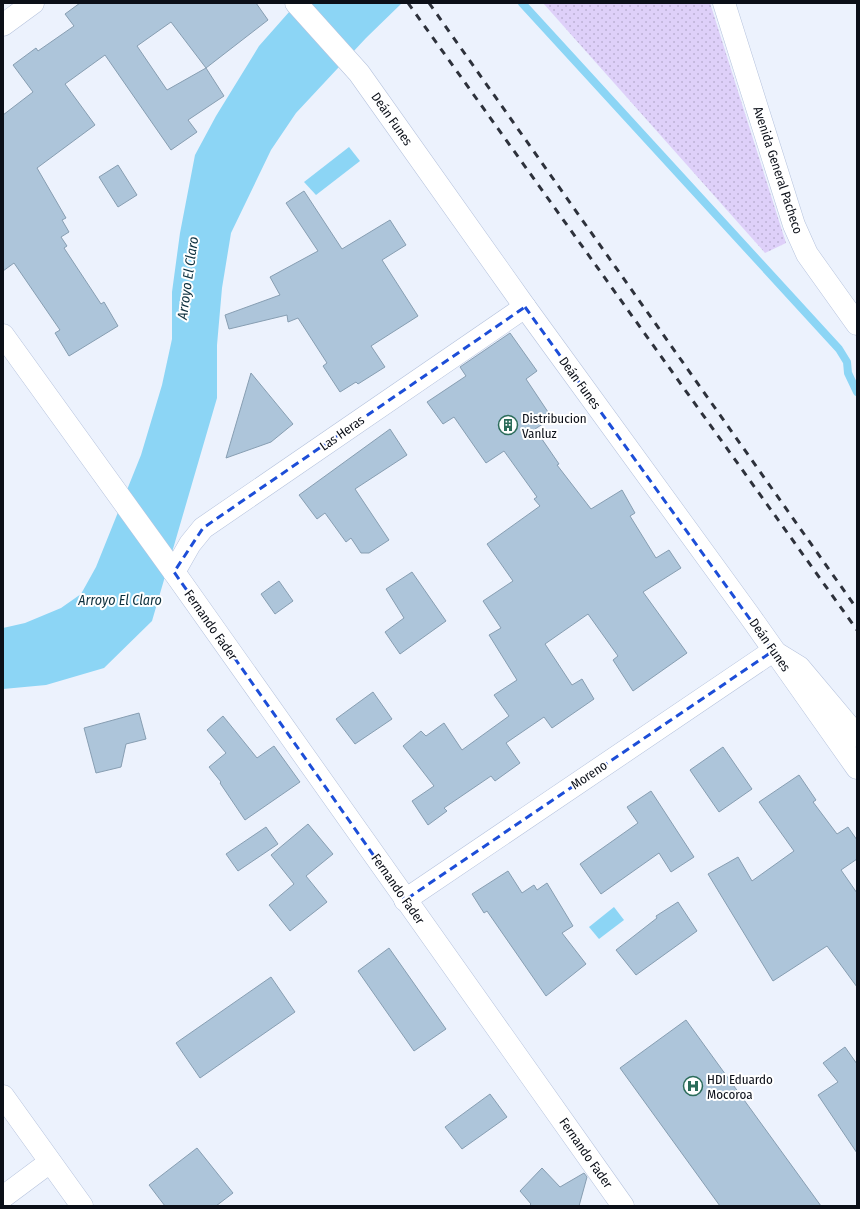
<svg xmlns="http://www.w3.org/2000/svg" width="860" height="1209" font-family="'Fira Sans Condensed',sans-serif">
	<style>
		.park { fill: url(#park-dots) }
		.water { fill: #8cd5f5 }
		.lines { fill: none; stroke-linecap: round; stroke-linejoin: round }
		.stream { stroke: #8cd5f5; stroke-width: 8 }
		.building { fill: #adc5da; stroke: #879eb2; fill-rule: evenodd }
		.minor-casing { stroke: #b6c3dd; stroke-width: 23 }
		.major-casing { stroke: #b6c3dd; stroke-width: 23 }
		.minor { stroke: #fff; stroke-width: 22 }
		.major { stroke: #fff; stroke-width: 22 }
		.rail { stroke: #2d313b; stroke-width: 3; stroke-dasharray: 7 7; stroke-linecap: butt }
		.marked { fill: none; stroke: #1d4ed8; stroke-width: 3; stroke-dasharray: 8 5; stroke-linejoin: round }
		.labels { text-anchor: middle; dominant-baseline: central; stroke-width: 4; stroke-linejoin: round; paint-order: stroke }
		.street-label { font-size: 13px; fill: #0b0f18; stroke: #fff }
		.poi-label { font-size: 13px; fill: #0b0f18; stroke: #fff; text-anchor: start }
		.water-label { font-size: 14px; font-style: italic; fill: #0c2f3d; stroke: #fff }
	</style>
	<defs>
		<pattern id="park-dots" width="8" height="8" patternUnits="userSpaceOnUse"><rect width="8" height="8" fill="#ded0f9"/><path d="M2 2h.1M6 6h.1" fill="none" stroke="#bdb1d5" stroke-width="1.8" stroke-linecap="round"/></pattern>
	</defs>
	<rect width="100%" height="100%" fill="#ecf2fd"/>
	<!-- park -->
	<path class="park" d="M543 3H710L786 243 765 253Z"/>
	<!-- water -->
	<g class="water">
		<path d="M297 3H402L366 38 296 113 271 150 231 233 222 288 217 345V398L152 621 104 668 46 685 3 689V628L25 623 61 608 81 594 96 567 141 455 162 385 172 339V292L180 233 195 155 216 116 259 46Z"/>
		<path d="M349 147 360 161 316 195 304 182Z"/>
		<path d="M614 907 624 920 599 939 589 927Z"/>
	</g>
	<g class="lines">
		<!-- stream -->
		<path class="stream" d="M522 3 839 349 847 362 848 373 857 392"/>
	</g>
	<!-- building -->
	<g class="building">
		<path d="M80 3H256L268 20 206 68 224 96 188 120 197 132 171 150 105 55 65 84 95 125 37 168 66 218 62 220 69 232 61 237 67 246 64 248 101 304 104 302 118 326 69 356 55 333 60 330 14 263 3 271V115L33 92 13 65 36 48 38 51 74 26 65 14ZM171 22 206 68 167 90 137 46Z"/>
		<path d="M118 165 137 195 118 207 99 177Z"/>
		<path d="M304 191 342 249 390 220 406 245 382 260 418 316 371 346 385 367 358 384 356 382 340 392 323 366 327 363 298 318 288 322 287 315 229 329 225 315 280 295 270 277 318 251 286 203Z"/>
		<path d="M510 333 537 371 526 379 552 418 535 429 559 464 557 465 591 509 622 490 635 513 630 516 656 558 669 550 681 568 643 592 687 653 633 691 613 660 618 656 588 614 545 644 572 685 582 679 594 699 552 728 544 717 506 743 520 763 495 781 491 776 444 808 447 811 428 825 412 801 434 786 403 746 421 731 426 736 444 723 462 750 509 716 494 695 517 680 489 635 501 628 483 601 513 581 487 544 540 506 534 499 537 497 504 451 486 463 454 417 443 424 427 402 466 376 460 367Z"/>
		<path d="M251 373 293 424 271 442 226 458Z"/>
		<path d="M390 429 407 455 355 489 389 540 369 553H361L351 538 346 542 325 513 317 519 299 495Z"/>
		<path d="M412 572 446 621 400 654 385 632 404 618 386 589Z"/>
		<path d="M279 581 293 601 275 614 261 594Z"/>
		<path d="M373 692 392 719 355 744 336 719Z"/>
		<path d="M139 713 146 739 126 744 121 767 96 773 84 728Z"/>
		<path d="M223 716 257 758 274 746 300 782 245 820 220 783 221 782 209 767 226 753 207 730Z"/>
		<path d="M723 747 752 789 719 812 690 770Z"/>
		<path d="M799 775 816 800 813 802 837 834 848 827 857 840V859L841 870 857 893V987L827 946 773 981 708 874 738 857 752 881 794 851 759 802Z"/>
		<path d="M651 791 694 857 671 872 659 853 601 894 580 864 638 823 627 807Z"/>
		<path d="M308 824 333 854 306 876 327 902 290 931 269 905 294 884 271 855Z"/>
		<path d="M266 827 278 844 238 871 226 854Z"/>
		<path d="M508 871 522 893 534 885 537 890 547 883 573 926 562 933 586 964 546 996 487 911 484 913 472 894Z"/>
		<path d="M678 902 697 931 636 975 616 950 657 918 656 916Z"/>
		<path d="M389 948 446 1029 414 1051 358 971Z"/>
		<path d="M271 977 295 1012 200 1078 176 1043Z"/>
		<path d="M686 1020 821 1206H720L620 1068Z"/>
		<path d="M845 1047 857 1064V1153L818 1095 838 1082 823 1063Z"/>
		<path d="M490 1094 507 1117 462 1149 445 1127Z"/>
		<path d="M197 1148 233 1193 216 1206H165L149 1185Z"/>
		<path d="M542 1168 560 1187 584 1173 587 1177 579 1206H529L531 1204 520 1191Z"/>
	</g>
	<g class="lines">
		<defs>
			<g id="minor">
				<path d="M724 3 794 225 807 254 857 324"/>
				<path d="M3 25 33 3"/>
				<path d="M3 335 174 572 623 1206"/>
				<path d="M174 572 190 544 203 528 525 307"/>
				<path d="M405 900 773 651 799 667 857 736"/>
				<path d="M3 1096 82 1206"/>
				<path d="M3 1197 50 1162"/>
			</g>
			<path id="major" d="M296 3 359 73 525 307 749 615 857 768"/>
		</defs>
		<!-- minor casing -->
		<use href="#minor" class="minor-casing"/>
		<!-- major casing -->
		<use href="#major" class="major-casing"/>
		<!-- minor -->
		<use href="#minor" class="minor"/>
		<!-- major -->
		<use href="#major" class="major"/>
		<!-- rail -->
		<g class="rail">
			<path d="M408 3 857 630"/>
			<path d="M429 3 857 609"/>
		</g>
	</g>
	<!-- marked area -->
	<path class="marked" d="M525 307 773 651 405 900 174 572 203 528Z"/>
	<!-- icons -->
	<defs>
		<symbol id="building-ring" viewBox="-11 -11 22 22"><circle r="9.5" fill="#fff" stroke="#2b6c5a" stroke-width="1.5"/><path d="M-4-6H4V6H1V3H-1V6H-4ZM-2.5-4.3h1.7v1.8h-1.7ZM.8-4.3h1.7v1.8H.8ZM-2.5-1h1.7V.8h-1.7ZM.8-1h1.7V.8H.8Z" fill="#2b6c5a"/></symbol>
		<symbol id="hospital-ring" viewBox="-11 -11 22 22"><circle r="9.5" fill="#fff" stroke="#2b6c5a" stroke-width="1.5"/><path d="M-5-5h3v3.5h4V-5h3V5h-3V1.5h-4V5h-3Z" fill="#2b6c5a"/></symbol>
	</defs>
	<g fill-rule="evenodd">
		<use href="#building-ring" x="497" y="414" width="22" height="22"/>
		<use href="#hospital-ring" x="682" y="1075" width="22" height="22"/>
	</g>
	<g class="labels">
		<!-- street labels -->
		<g class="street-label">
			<text transform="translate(392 119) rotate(55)">Deán Funes</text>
			<text transform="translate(778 170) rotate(72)">Avenida General Pacheco</text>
			<text transform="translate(580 383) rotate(54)">Deán Funes</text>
			<text transform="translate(342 433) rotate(-35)">Las Heras</text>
			<text transform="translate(211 625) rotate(55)">Fernando Fader</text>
			<text transform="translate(770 645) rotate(55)">Deán Funes</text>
			<text transform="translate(589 775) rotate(-34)">Moreno</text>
			<text transform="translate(398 889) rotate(55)">Fernando Fader</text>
			<text transform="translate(586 1153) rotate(55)">Fernando Fader</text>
		</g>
		<!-- poi labels -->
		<g class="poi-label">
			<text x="522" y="418">Distribucion<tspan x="522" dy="15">Vanluz</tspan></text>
			<text x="707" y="1079">HDI Eduardo<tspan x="707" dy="15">Mocoroa</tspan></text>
		</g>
		<!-- water labels -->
		<g class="water-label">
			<text transform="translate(188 278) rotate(-82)">Arroyo El Claro</text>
			<text x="120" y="600">Arroyo El Claro</text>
		</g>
	</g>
	<!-- border -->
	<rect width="860" height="1209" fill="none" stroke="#0b0f18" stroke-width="8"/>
</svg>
